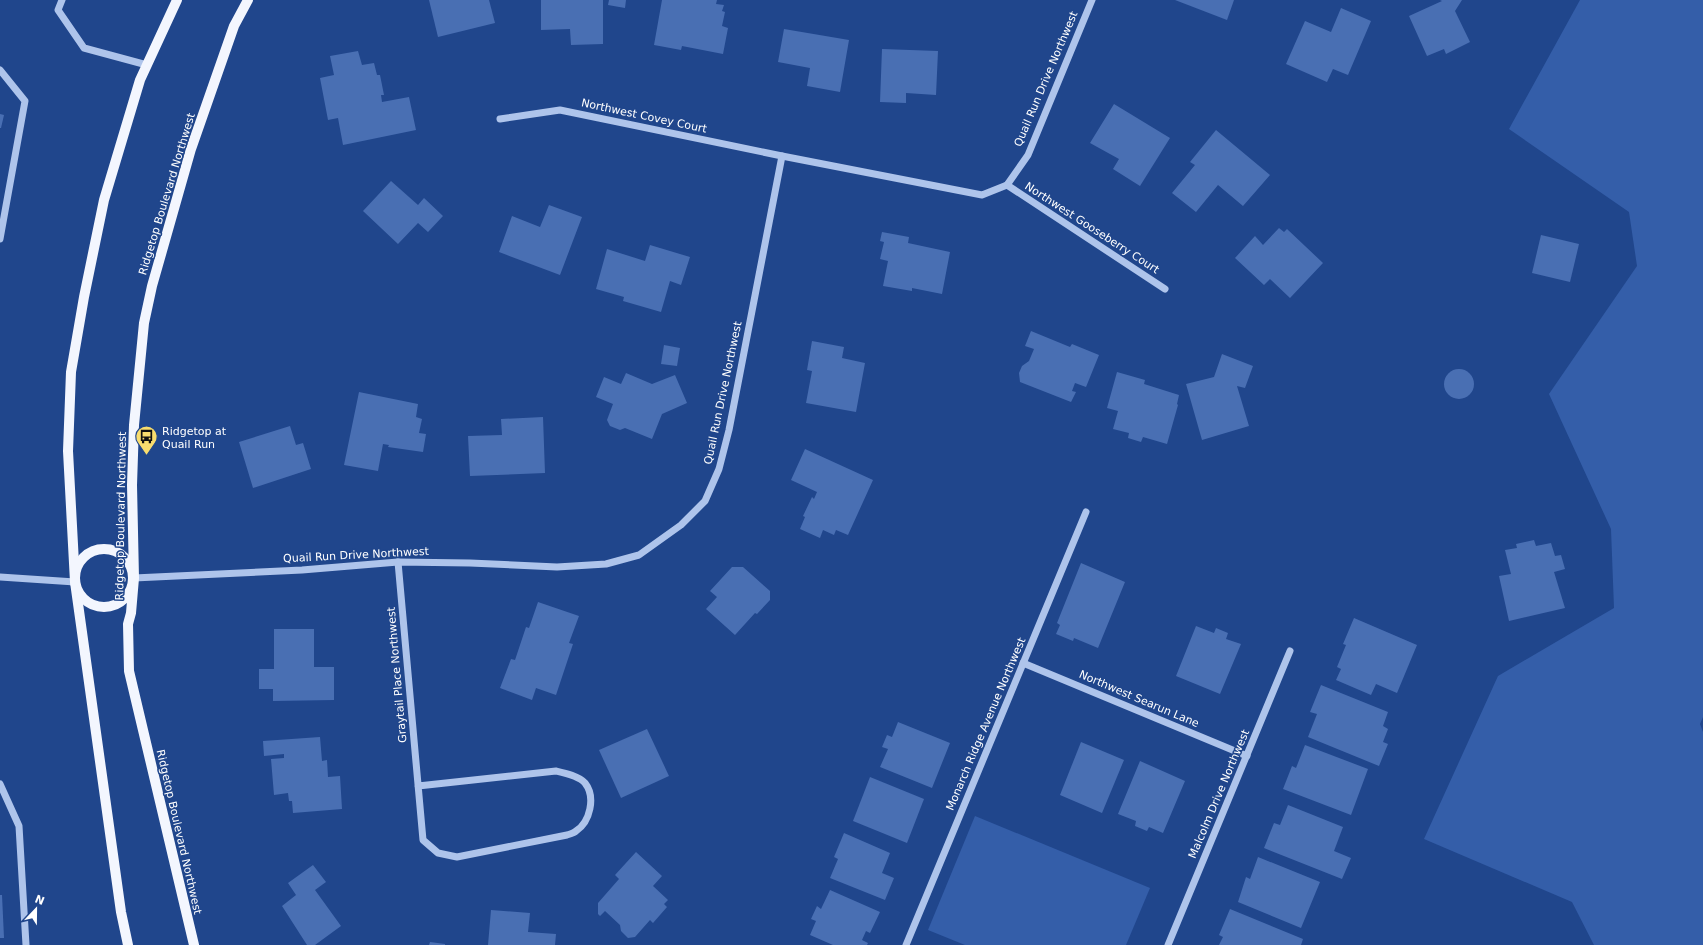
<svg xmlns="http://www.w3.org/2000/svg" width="1703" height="945" font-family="'DejaVu Sans',sans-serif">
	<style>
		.green { fill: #345ea9 }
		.building { fill: #496fb3 }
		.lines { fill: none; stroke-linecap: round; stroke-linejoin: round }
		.minor { stroke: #aec4eb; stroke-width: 7 }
		.major { stroke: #f3f6fe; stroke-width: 10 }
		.labels { text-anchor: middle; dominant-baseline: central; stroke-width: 3; stroke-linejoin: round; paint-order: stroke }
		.street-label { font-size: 11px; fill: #fff; stroke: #20468c }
		.poi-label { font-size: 11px; fill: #fff; stroke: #20468c; text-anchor: start }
	</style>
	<rect width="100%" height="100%" fill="#20468c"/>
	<!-- green -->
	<g class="green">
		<path d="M1580 0H1703V717L1700 724 1703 732V945H1594L1572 902 1424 839 1498 676 1614 608 1611 529 1549 394 1637 266 1629 212 1509 129Z"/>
		<path d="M975 816 1150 888 1126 945H965L928 930Z"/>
	</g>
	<!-- building -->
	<g class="building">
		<path d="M429 0H489L495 23 438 37Z"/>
		<path d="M541 0H603V44L571 45 570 29 541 30Z"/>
		<path d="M609 0H626L625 8 608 5Z"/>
		<path d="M662 0H717L716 4 724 5 722 11 725 12 722 26 728 28 723 54 682 46 681 50 654 45Z"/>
		<path d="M1175 0H1234L1227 20Z"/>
		<path d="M1440 0H1462L1455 11 1470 42 1446 54 1444 49 1427 56 1409 16 1442 1Z"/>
		<path d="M1341 8 1371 21 1348 75 1333 69 1327 82 1286 64 1305 21 1331 32Z"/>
		<path d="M784 29 849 40 840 92 807 86 810 68 778 62Z"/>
		<path d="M882 49 938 51 936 95 906 93V103L880 102Z"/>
		<path d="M358 51 362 65 374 63 377 75H380L384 95H381L382 102 409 97 416 130 343 145 338 118 328 120 320 78 334 75 330 56Z"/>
		<path d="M1114 104 1170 138 1140 186 1113 169 1119 159 1090 143Z"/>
		<path d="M0 114 4 115 1 128H0Z"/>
		<path d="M1216 130 1270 175 1243 206 1218 185 1196 212 1172 193 1195 165 1190 162Z"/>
		<path d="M391 181 418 205 424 198 443 216 428 232 418 223 398 244 363 211Z"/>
		<path d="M549 205 582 217 560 275 499 252 512 216 540 227Z"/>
		<path d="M1279 228 1284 232 1287 229 1323 263 1290 298 1270 279 1264 285 1235 258 1255 236 1263 245Z"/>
		<path d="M882 232 909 237 908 243 950 252 942 294 912 288V291L883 286 888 261 880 259 884 242 880 241Z"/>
		<path d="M1541 235 1579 244 1570 282 1532 273Z"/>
		<path d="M650 245 690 257 681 285 670 281 661 312 623 301 624 297 596 289 607 249 645 261Z"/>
		<path d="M1031 331 1070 347 1072 344 1099 355 1086 387 1075 383 1072 391 1076 392 1071 402 1020 382 1019 373 1022 366 1029 361 1034 349 1025 346Z"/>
		<path d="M812 341 844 347 842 358 865 363 856 412 806 403 812 371 807 370Z"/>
		<path d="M664 345 680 348 677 366 661 364Z"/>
		<path d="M1222 354 1253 366 1245 388 1237 386 1249 426 1202 440 1186 384 1214 377Z"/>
		<circle cx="1459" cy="384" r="15"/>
		<path d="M1117 372 1145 380 1144 384 1179 395 1177 404 1178 405 1167 444 1143 437 1141 442 1128 438 1129 433 1113 429 1118 411 1107 408Z"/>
		<path d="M626 373 652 384 675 375 687 403 662 414 652 439 625 428 620 430 610 426 607 420 613 404 596 397 604 377 621 384Z"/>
		<path d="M359 392 418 404 416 417 422 419 419 433 426 434 423 452 388 447 389 445 383 444 378 471 344 465Z"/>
		<path d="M543 417 545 473 470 476 468 436 502 435 501 419Z"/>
		<path d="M290 426 296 445 303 443 311 469 253 488 239 442Z"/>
		<path d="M805 449 873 480 848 535 836 530 834 535 823 530 820 538 800 529 805 517 803 516 812 497 814 499 817 492 791 480Z"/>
		<path d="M1534 540 1536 546 1551 543 1555 556 1561 555 1565 569 1554 572 1565 608 1509 621 1499 576 1511 574 1505 550 1517 548 1516 544Z"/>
		<path d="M1081 563 1125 582 1098 648 1074 638 1073 641 1056 634 1060 625 1057 623Z"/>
		<path d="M732 567H743L770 591V600L757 614 755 613 735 635 706 609 717 597 710 591Z"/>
		<path d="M538 602 579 616 569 643 573 644 556 695 536 688 532 700 500 688 511 659 515 660 526 627 529 628Z"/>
		<path d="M1354 618 1417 645 1397 693 1376 684 1371 695 1336 680 1341 669 1337 667 1346 645 1343 644Z"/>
		<path d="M1196 626 1214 633 1216 628 1228 633 1226 639 1241 644 1220 694 1176 676Z"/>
		<path d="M274 629H314V667H334V700L273 701V689H259V669H274Z"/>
		<path d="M1321 685 1388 712 1383 726 1388 729 1383 742 1388 744 1379 766 1308 737 1317 714 1310 712Z"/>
		<path d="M898 722 950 743 932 788 880 767 888 749 882 747 887 735 892 737Z"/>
		<path d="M647 729 669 776 621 798 599 750Z"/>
		<path d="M320 737 322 761 327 760 328 777 340 776 342 809 293 813 292 801H289L288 793 274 795 271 759 284 758V754L264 756 263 741Z"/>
		<path d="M1081 742 1124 760 1102 813 1060 795Z"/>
		<path d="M1305 745 1368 769 1351 815 1283 789 1292 766 1296 768Z"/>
		<path d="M1140 761 1185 781 1163 833 1149 827 1147 831 1135 826 1136 821 1118 814Z"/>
		<path d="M870 777 924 799 907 843 853 821Z"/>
		<path d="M1288 805 1343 827 1334 851 1351 858 1342 879 1264 848 1274 823 1280 825Z"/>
		<path d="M844 833 890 853 882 873 894 878 885 900 830 878 838 859 834 857Z"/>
		<path d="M636 852 662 876 653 886 668 900 664 904 667 907 653 923 650 920 635 937 628 938 621 931 620 925 605 911 600 916 598 914V903L619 879 615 875Z"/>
		<path d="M1258 857 1320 882 1301 928 1238 902 1246 877 1250 879Z"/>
		<path d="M313 865 326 882 315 890 341 926 315 945H307L282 906 296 895 288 883Z"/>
		<path d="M830 890 880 912 870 933 866 931 862 940 868 943 867 945H833L810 935 816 921 811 919 817 906 821 909Z"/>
		<path d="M0 895H2L4 938H0Z"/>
		<path d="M1230 909 1303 939 1301 945H1219L1223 937 1219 935Z"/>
		<path d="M491 910 530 913 528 932 556 934 555 945H488Z"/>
		<path d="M430 942 445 944V945H429Z"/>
	</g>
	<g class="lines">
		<!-- minor -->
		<g class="minor">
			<path d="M62 0 58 10 84 48 147 65"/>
			<path d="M0 70 25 101 0 239"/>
			<path d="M500 119 560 110 782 156 982 195 1007 185 1028 155 1092 0"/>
			<path d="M1007 185 1165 289"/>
			<path d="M398 562 423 840 438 853 457 857 567 835C570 834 574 833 576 831 590 822 596 797 585 783 579 776 565 773 556 771L418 786"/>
			<path d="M0 577 75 582"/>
			<path d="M134 578 302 570 398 562 470 563 557 567 606 564 639 555 681 525 705 501 719 469 729 430 782 156"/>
			<path d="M1023 663 1247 756"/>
			<path d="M0 784 19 826 26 945"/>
			<path d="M906 945 1086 512"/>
			<path d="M1168 945 1290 651"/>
		</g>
		<!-- major -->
		<g class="major">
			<circle cx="104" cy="578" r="29"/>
			<path d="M128 945 121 912 75 582 68 451 71 372 84 297 104 200 140 80 177 0"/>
			<path d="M194 945 129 671 128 624 131 613 134 578 132 485 134 425 144 323 152 286 191 149 234 26 248 0"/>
		</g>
	</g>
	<!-- icons -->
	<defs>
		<symbol id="bus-pin" viewBox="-11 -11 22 30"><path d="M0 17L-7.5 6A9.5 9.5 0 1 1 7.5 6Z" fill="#f9dd6e" stroke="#20468c"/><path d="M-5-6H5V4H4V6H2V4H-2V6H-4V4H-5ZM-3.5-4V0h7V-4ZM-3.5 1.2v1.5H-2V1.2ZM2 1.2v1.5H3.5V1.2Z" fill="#111"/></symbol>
	</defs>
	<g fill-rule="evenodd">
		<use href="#bus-pin" x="134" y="424" width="25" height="34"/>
	</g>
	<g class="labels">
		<!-- street labels -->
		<g class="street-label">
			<text transform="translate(1046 79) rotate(-67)">Quail Run Drive Northwest</text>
			<text transform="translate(644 116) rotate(12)">Northwest Covey Court</text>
			<text transform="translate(167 194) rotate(-73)">Ridgetop Boulevard Northwest</text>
			<text transform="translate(1092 228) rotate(33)">Northwest Gooseberry Court</text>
			<text transform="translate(723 393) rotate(-78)">Quail Run Drive Northwest</text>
			<text transform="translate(121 516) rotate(-89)">Ridgetop Boulevard Northwest</text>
			<text transform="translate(356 555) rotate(-3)">Quail Run Drive Northwest</text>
			<text transform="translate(397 675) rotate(-95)">Graytail Place Northwest</text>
			<text transform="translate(1139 699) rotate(23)">Northwest Searun Lane</text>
			<text transform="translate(986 724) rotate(-67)">Monarch Ridge Avenue Northwest</text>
			<text transform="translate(1219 794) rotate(-67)">Malcolm Drive Northwest</text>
			<text transform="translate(179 832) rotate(77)">Ridgetop Boulevard Northwest</text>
		</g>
		<!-- poi labels -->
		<g class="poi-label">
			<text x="162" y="431">Ridgetop at<tspan x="162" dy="13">Quail Run</tspan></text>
		</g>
	</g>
	<!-- north arrow -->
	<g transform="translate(36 909) rotate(22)" stroke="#20468c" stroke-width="3" paint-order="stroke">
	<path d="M0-3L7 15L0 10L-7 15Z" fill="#ffffff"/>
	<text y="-6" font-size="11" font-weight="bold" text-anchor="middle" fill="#ffffff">N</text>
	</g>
</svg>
